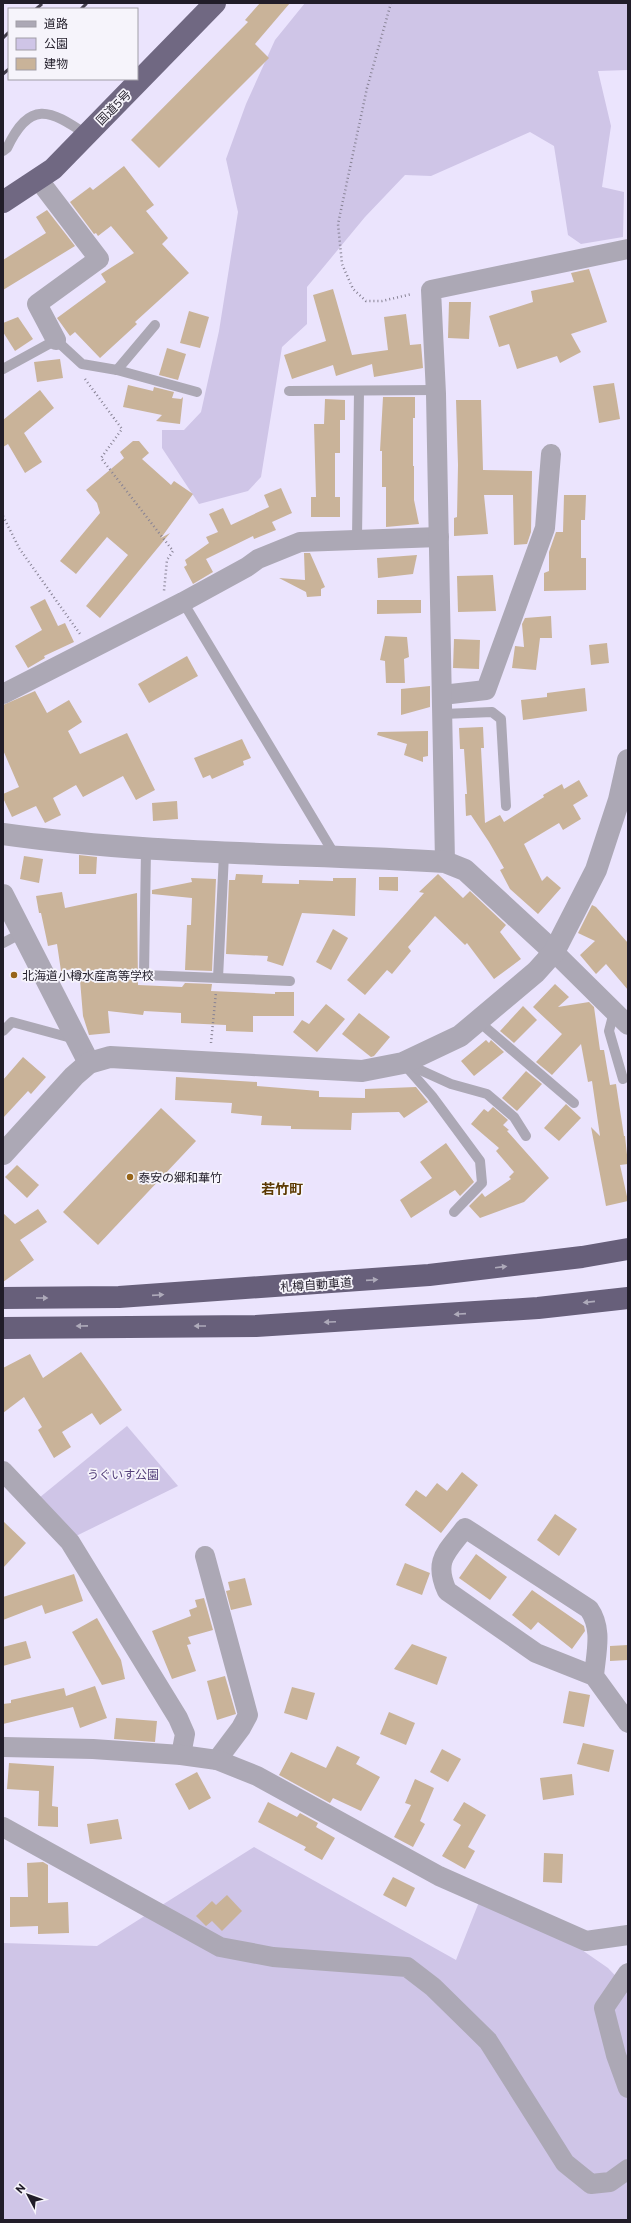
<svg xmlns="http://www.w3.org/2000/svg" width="631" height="2223" font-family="Commissioner,'Noto Sans JP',sans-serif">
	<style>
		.green { fill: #cfc5e7 }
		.building { fill: #c9b399 }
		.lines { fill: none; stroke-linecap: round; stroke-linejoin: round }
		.path { stroke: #878294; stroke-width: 2.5; stroke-dasharray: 1 3; stroke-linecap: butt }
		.service { stroke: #aca8b5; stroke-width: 10 }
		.minor { stroke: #aca8b5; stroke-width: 20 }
		.tertiary { stroke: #aca8b5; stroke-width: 22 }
		.trunk { stroke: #706882; stroke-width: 22 }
		.motorway { stroke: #675f7a; stroke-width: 22 }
		.rail { stroke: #443f4d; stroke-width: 3; stroke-dasharray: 8 4; stroke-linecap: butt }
		.oneway { fill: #aeaaba }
		.poi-dot { fill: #976518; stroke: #f6f4fb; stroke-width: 1.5 }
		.labels { text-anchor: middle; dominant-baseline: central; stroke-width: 3.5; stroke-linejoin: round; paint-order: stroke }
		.street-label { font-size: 12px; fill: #211d29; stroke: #f6f4fb }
		.poi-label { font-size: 12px; fill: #211d29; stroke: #f6f4fb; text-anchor: start }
		.park-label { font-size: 12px; fill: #533f79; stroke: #f6f4fb }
		.quarter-label { font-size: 14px; font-weight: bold; fill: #5c3a02; stroke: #f6f4fb }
	</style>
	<rect width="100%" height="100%" fill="#ebe4fd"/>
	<!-- green -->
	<g class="green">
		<path d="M305 3H628V70L598 71 611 126 602 187 624 192 623 237 581 244 568 235 554 146 530 132 431 176 405 175 365 217 307 287V324L282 347 261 477 248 491 199 504 162 448V430H184L201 412 219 331 238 212 226 159 246 104 275 40Z"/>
		<path d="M127 1426 178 1486 74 1537 39 1498Z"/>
		<path d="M254 1847 456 1960 479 1902 569 1941 608 1968 628 1989V2220H3V1943L97 1946Z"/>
	</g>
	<!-- building -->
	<g class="building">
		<path d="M260 3H290L255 44 269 58 159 168 131 140 248 22 245 20Z"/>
		<path d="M124 166 154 205 146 211 168 238 162 244 189 273 135 322 137 324 100 358 75 332 70 336 57 318 106 282 101 274 134 253 111 226 98 236 96 233 94 234 70 202 90 187 93 190Z"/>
		<path d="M47 210 75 246 3 290V260L46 233 36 217Z"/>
		<path d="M589 269 607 322 571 334 581 352 560 363 557 356 517 369 509 344 499 347 489 316 533 302 531 291 574 282 571 273Z"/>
		<path d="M333 289 352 355 388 350 384 317 406 314 410 345 421 344 423 368 374 377 372 364 336 376 333 365 292 379 284 355 326 341 313 295Z"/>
		<path d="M449 302H471L469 339 448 338Z"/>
		<path d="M189 311 209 317 200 348 180 343Z"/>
		<path d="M18 317 33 339 15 351 3 332V323Z"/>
		<path d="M167 348 186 354 178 380 159 375Z"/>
		<path d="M60 359 63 378 37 382 34 362Z"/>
		<path d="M614 383 620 419 599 423 593 386Z"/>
		<path d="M128 385 153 391 154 387 174 392 172 398 181 399 183 397 180 424 156 421 162 415 123 407Z"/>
		<path d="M40 390 54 408 24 433 42 462 25 473 8 444 3 447V420Z"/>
		<path d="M383 397H415V418H413V466H414V500L419 524 386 527V487H382V451H380Z"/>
		<path d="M325 399 345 400V420H340V453H335V497H340V517H311V497H316L314 424H324Z"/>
		<path d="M456 400H481L483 470 532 471 531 532 527 544 514 545 513 495H484L488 534 454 536V518L457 517 458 465Z"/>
		<path d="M133 441H139L149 453 142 459 171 485 174 481 193 494 161 538 170 533 100 618 86 606 128 555 107 537 76 574 60 561 100 513 97 503 86 490 124 458 120 452Z"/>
		<path d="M281 488 292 513 272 522 276 530 254 539 253 536 206 559 213 572 193 584 184 567 187 565 185 560 209 543 206 537 218 532 209 514 223 508 231 525 269 507 264 495Z"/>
		<path d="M564 495H586L585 520H581V558H586V590L544 591V573L549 571V552L556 532H563Z"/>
		<path d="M304 553H310L325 587 321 589V596L307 597 306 592 279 578 305 580Z"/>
		<path d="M417 555 413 574 378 578 377 558Z"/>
		<path d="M493 575 496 611 458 612 457 576Z"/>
		<path d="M45 599 58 626 65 623 74 642 44 656 45 658 28 668 15 646 42 630 30 607Z"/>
		<path d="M377 600H421V613L377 614Z"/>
		<path d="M551 616 552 638H540L536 670 512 668 515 646 524 647 522 624 525 618Z"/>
		<path d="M385 636 407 637 409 657 404 659 405 683H386L385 661 380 660Z"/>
		<path d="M454 639 480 640 479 669 453 668Z"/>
		<path d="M607 643 609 663 591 665 589 645Z"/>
		<path d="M187 656 198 676 149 703 138 684Z"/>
		<path d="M430 686V707L401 715V689Z"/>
		<path d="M585 688 587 711 523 720 521 700 547 697V693Z"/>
		<path d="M35 691 47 713 69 700 82 722 68 731 80 754 127 733 155 790 136 800 123 776 83 797 76 785 53 798 61 815 45 823 36 806 12 817 3 798V794L19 787 3 750V705Z"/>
		<path d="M483 727 484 748H481L485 823 500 815 504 822 544 797 543 795 562 784 564 789 579 780 588 796 573 805 581 819 563 830 559 823 524 844 542 881 547 876 561 888 538 914 510 889 500 870 504 868 489 842 471 815 466 816 465 794H467L464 749H460L459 728Z"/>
		<path d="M428 731V756L423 757V762L404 755 407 744 377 735 378 732Z"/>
		<path d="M242 739 251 758 243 761 244 765 212 779 210 775 203 778 194 758Z"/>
		<path d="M177 801 178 819 153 821 152 803Z"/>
		<path d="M79 855 97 857 96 874H79Z"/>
		<path d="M24 856 43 859 39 883 20 879Z"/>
		<path d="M236 874 263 875 262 883 299 884V880L333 881V878H356L355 916 302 913 283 966 267 961 268 956 226 954 229 880H235Z"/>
		<path d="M438 874 463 898 470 891 506 925 500 932 521 959 494 979 467 943 465 945 435 916 408 947 411 951 392 974 387 970 365 995 347 980 424 893 419 892Z"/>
		<path d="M379 877H398V891L379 890Z"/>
		<path d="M191 878 216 879 212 971 185 970 187 925H191L192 898 152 894V890L192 882Z"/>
		<path d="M62 892 65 908 137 893 138 985 182 987 185 983 212 984 211 991 275 994V992H294V1016H253V1032L226 1031V1025L181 1023V1013L144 1011 143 1015 108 1011 110 1033 89 1035 83 1016 79 968 61 971 57 944 48 946 41 913H39L36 896Z"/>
		<path d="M592 905 596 907 628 943V990L606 964 596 974 580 955 595 941 578 933Z"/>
		<path d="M333 929 348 938 331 970 316 962Z"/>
		<path d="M555 984 569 997 558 1007 589 1002 594 1007 600 1050H604L610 1085 616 1084 624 1136H625L628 1164 620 1165 628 1201 606 1206 591 1127 600 1136 592 1081 588 1082 581 1044 552 1075 536 1062 562 1034 533 1007Z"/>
		<path d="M326 1004 345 1019 317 1052 293 1032 302 1020 309 1024Z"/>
		<path d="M523 1006 537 1020 514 1043 500 1031Z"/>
		<path d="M359 1013 390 1037 374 1056 371 1057 342 1034Z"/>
		<path d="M486 1040 489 1043 491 1040 504 1052 474 1076 461 1061Z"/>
		<path d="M23 1057 46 1077 31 1094 28 1091 3 1118V1080Z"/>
		<path d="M526 1071 542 1084 517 1111 502 1098Z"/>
		<path d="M176 1077 257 1082V1086L319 1091V1097L365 1098V1089L416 1087 428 1102 404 1118 399 1112 352 1113 351 1130 291 1129V1126L261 1125 262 1116 231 1113 232 1103 175 1100Z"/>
		<path d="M566 1104 581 1118 559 1141 544 1128Z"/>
		<path d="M493 1107 508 1120 503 1125 509 1130 507 1131 549 1178 524 1202 480 1218 469 1206 482 1193 485 1197 511 1179 509 1177 514 1172 496 1151 499 1148 471 1124 484 1109 488 1112Z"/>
		<path d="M161 1108 196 1141 98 1245 63 1212Z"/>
		<path d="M446 1143 474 1182 460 1196 455 1190 411 1218 400 1200 432 1178 420 1162Z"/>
		<path d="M17 1165 39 1185 27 1198 5 1177Z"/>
		<path d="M38 1209 47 1222 20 1240 34 1260 3 1282V1213L15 1224Z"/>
		<path d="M81 1352 122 1410 100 1425 92 1413 62 1432 71 1447 54 1458 38 1430 42 1427 24 1397 3 1413V1368L30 1354 43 1378Z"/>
		<path d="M462 1472 478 1485 441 1533 405 1505 416 1490 426 1497 437 1483 447 1491Z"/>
		<path d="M555 1514 577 1529 559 1556 537 1540Z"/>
		<path d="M3 1521 26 1543 3 1568Z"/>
		<path d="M476 1554 507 1577 490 1600 459 1578Z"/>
		<path d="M405 1563 430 1573 422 1595 396 1585Z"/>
		<path d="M74 1574 83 1601 45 1614 42 1605 3 1620V1597Z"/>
		<path d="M245 1578 252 1605 231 1610 226 1591 230 1590 228 1582Z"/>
		<path d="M532 1590 584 1626 585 1631 572 1649 538 1622 531 1630 512 1615Z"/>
		<path d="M204 1598 213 1630 188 1637 191 1644 187 1645 196 1671 172 1679 152 1631 191 1616 189 1610 197 1607 195 1600Z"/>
		<path d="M97 1618 121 1660 125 1679 102 1685 72 1632Z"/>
		<path d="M26 1641 31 1658 3 1666V1647Z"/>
		<path d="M412 1644 447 1657 437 1685 394 1669Z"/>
		<path d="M628 1645V1660L610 1661V1646Z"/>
		<path d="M225 1676 236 1714 217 1720 207 1681Z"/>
		<path d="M95 1686 107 1718 80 1728 73 1707 3 1724V1704L11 1703V1700L64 1688 66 1696Z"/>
		<path d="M292 1687 315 1693 307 1720 284 1713Z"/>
		<path d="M569 1691 590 1695 584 1727 563 1723Z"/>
		<path d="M389 1712 415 1723 406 1745 380 1734Z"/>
		<path d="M116 1718 157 1721 155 1742 114 1739Z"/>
		<path d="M583 1743 614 1750 609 1772 577 1764Z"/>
		<path d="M337 1746 360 1757 356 1764 380 1777 361 1811 333 1798 330 1803 279 1775 291 1752 326 1768Z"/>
		<path d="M442 1749 461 1759 448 1782 430 1772Z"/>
		<path d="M9 1763 54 1766 52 1806 58 1807V1827L38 1826 39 1791 7 1789Z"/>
		<path d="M197 1772 211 1798 189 1810 175 1784Z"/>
		<path d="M572 1774 574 1795 543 1800 540 1778Z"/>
		<path d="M415 1779 434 1788 420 1821 425 1824 413 1847 394 1837 411 1805 405 1803Z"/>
		<path d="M268 1802 297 1817 300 1813 318 1823 316 1827 335 1838 322 1860 304 1850 306 1847 258 1822Z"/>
		<path d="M464 1802 486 1815 468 1847 475 1851 465 1869 442 1856 461 1825 453 1820Z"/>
		<path d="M118 1819 122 1839 90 1844 87 1824Z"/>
		<path d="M544 1853 563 1854 562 1883 543 1882Z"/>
		<path d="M43 1862 48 1865V1903L68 1902 69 1933 38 1934V1926L10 1927V1897H28L27 1863Z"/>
		<path d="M393 1877 415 1888 406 1907 383 1895Z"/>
		<path d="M227 1895 242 1911 222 1931 212 1921 206 1926 196 1916 212 1901 216 1905Z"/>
	</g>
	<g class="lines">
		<!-- path -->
		<g class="path">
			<path d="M391 3 367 88 338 224 342 264 353 289 366 301H382L412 294"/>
			<path d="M85 379 122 429 101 458 173 551 167 560 164 591"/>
			<path d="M3 516 19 548 80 634"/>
			<path d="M211 1043 216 992"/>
		</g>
		<!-- service -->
		<g class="service">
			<path d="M3 151 7 148C30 100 49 109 87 135"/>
			<path d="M3 369 56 340 82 364 117 370 197 392"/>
			<path d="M117 370 155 325"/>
			<path d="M289 391 436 390"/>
			<path d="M357 538 359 391"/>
			<path d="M183 602 336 857"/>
			<path d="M443 714 492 712 501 719 506 806"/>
			<path d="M146 850 144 975 290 981"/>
			<path d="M3 943 22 933"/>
			<path d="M218 978 224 854"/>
			<path d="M614 1012 609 1031 623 1079"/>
			<path d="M478 1021 574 1103"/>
			<path d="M3 1031 12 1022 75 1039"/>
			<path d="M403 1063 432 1096 480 1161 482 1183 454 1212"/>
			<path d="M407 1064 451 1084 487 1094 514 1117 526 1136"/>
		</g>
		<!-- minor -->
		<g class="minor">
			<path d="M38 179 99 259 37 304 56 340"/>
			<path d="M3 694 183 602 247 567 258 559 300 542 439 537"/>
			<path d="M442 695 486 690 545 528 551 454"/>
			<path d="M445 862 436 394 431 290 628 249"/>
			<path d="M554 952 628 1025"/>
			<path d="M3 1471 70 1542 178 1718 185 1734 181 1755"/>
			<path d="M205 1556 248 1715 241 1728 217 1760"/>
			<path d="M594 1676C596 1652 603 1629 589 1609L465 1528C447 1552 433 1560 447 1591L536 1653 594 1676 628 1723"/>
			<path d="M3 1747 93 1749 181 1755 217 1760 257 1776 439 1876 586 1941 628 1935"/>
			<path d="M3 1827 220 1947 273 1957 407 1967 433 1987 488 2041 565 2163 591 2184 610 2182 628 2169"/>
			<path d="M628 1973 604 2008 616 2055 628 2088"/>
		</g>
		<!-- tertiary -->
		<g class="tertiary">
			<path d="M3 834C150 855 297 853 445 862L465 870 554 952"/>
			<path d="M3 895 89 1063"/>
			<path d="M3 1154 74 1076 89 1063 110 1057 362 1071 403 1063 460 1036 536 972 554 952 596 870 619 800 628 760"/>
		</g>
		<!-- trunk -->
		<path class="trunk" d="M3 202 53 169 215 3"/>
		<!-- motorway -->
		<g class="motorway">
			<path d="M3 1298 119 1297 429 1275 582 1257 628 1249"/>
			<path d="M3 1328 256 1326 538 1308 628 1298"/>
		</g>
		<!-- rail -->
		<g class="rail">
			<path d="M36 9 43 3"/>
			<path d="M81 9 87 3"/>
			<path d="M3 38 9 32"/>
			<path d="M3 74 9 69"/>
		</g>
	</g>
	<!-- one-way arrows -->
	<defs><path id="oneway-solid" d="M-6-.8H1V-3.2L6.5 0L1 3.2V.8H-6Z"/></defs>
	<g class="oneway">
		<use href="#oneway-solid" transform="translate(501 1267) rotate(-7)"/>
		<use href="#oneway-solid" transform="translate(372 1280) rotate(-4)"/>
		<use href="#oneway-solid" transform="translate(158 1295) rotate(-4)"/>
		<use href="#oneway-solid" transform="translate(42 1298)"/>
		<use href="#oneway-solid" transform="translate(589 1302) rotate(174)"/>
		<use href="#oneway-solid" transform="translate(460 1314) rotate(176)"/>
		<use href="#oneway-solid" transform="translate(330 1322) rotate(177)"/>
		<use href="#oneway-solid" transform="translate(82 1326) rotate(179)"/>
		<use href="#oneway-solid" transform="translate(200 1326) rotate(180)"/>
	</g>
	<!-- markers -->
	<g class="poi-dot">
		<circle cx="14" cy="975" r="4"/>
		<circle cx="130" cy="1177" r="4"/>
	</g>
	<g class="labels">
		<!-- street labels -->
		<g class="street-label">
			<text transform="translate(113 107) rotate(-45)">国道5号</text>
			<text transform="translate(316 1284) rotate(-4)">札樽自動車道</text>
		</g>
		<!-- poi labels -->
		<g class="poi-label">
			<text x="22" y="975">北海道小樽水産高等学校</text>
			<text x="138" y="1177">泰安の郷和華竹</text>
		</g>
		<!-- park labels -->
		<g class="park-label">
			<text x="123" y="1474">うぐいす公園</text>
		</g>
		<!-- quarter labels -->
		<g class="quarter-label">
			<text x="282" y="1188">若竹町</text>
		</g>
	</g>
	<!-- border -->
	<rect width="631" height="2223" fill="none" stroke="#211d29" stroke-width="8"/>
	<!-- legend -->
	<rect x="8" y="8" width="130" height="72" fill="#f6f4fb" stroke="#a19ea7"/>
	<rect x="16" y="21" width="20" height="6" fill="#aca8b5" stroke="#a19ea7"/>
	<text x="44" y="28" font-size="12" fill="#211d29">道路</text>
	<rect x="16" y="38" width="20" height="12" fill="#cfc5e7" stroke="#a19ea7"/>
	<text x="44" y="48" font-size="12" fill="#211d29">公園</text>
	<rect x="16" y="58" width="20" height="12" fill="#c9b399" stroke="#a19ea7"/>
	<text x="44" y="68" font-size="12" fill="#211d29">建物</text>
	<!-- north arrow -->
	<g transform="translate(28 2195) rotate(311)" stroke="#f6f4fb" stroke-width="3" paint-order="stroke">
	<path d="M0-3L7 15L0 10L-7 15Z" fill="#211d29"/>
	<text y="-6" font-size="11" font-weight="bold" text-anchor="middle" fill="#211d29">N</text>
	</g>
</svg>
